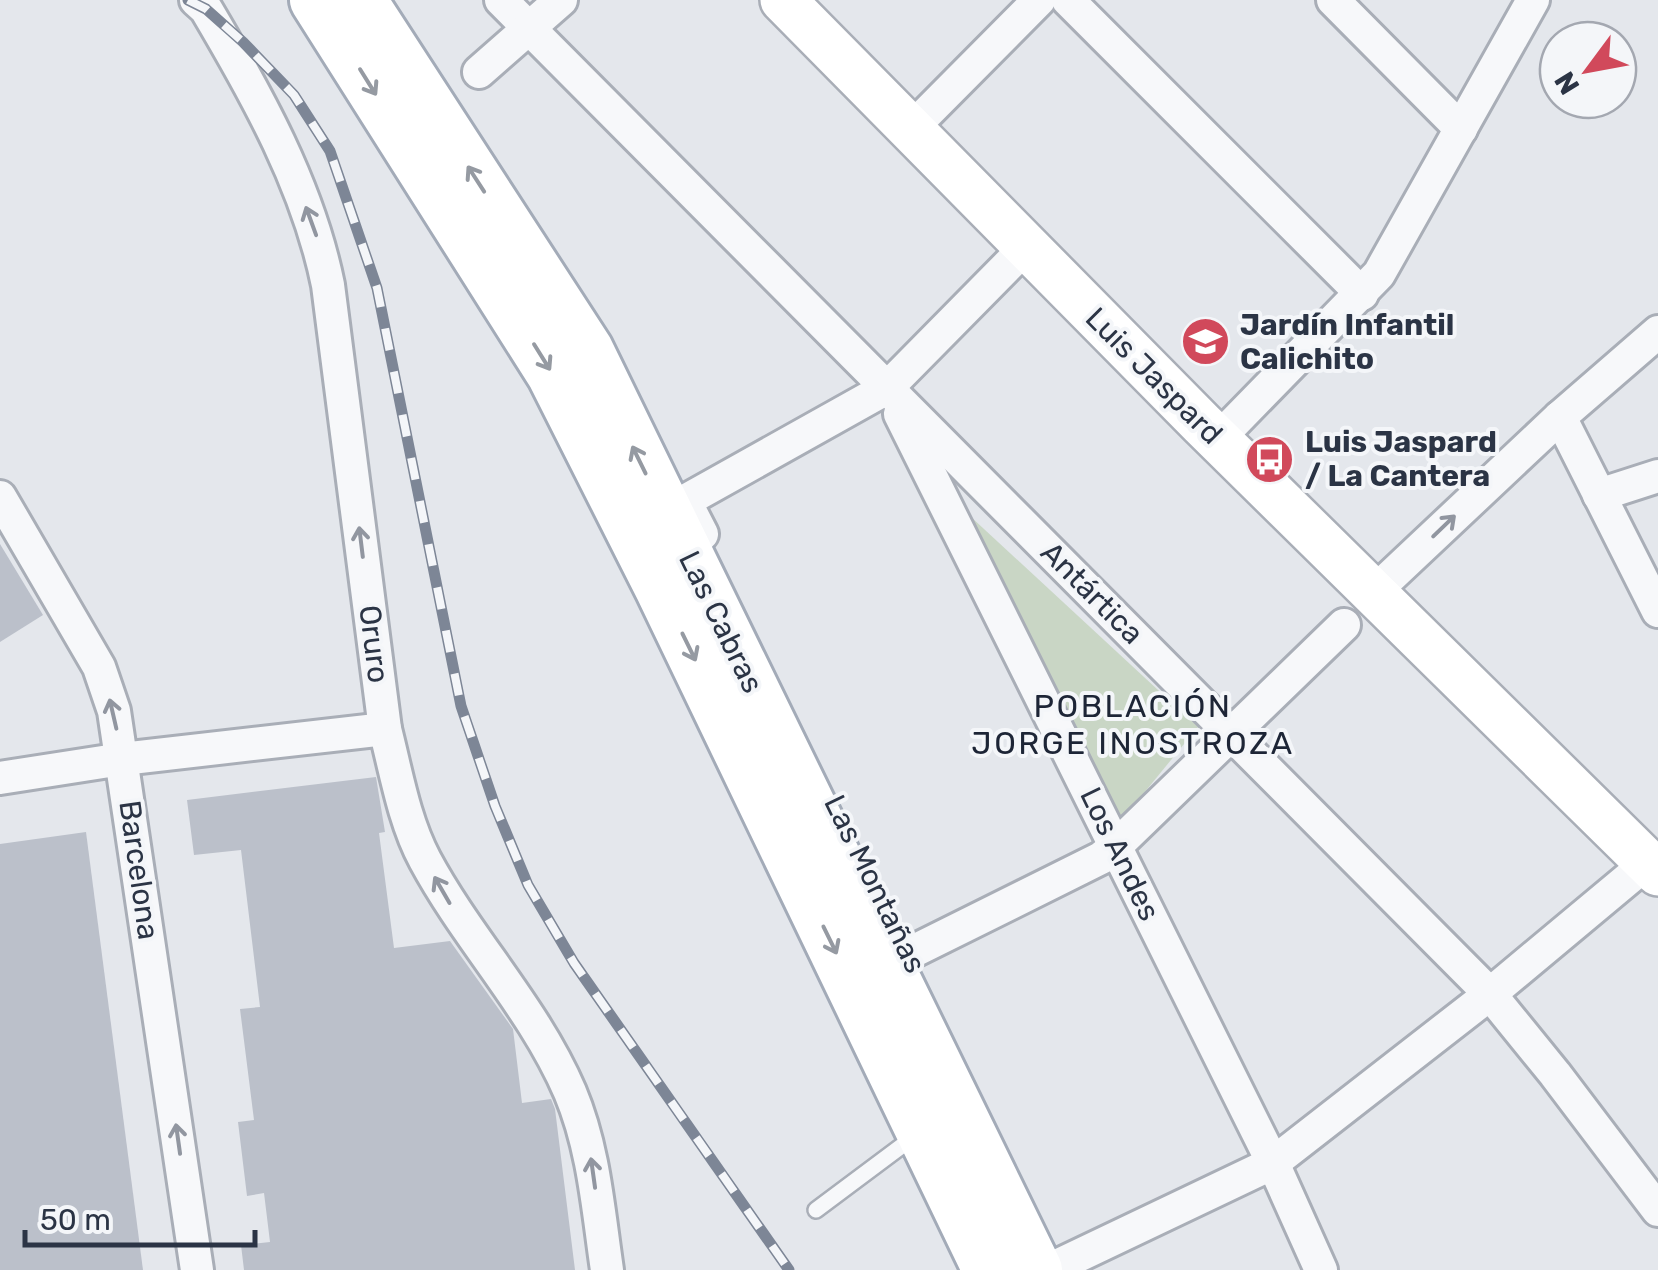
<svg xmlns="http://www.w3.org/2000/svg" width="1658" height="1270" font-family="Rubik,sans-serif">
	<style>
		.green { fill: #c9d6c5 }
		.building { fill: #bbc0ca }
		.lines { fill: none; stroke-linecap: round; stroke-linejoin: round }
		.lane-casing { stroke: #a9aeb7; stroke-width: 20 }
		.street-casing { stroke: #a9aeb7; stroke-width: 38 }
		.secondary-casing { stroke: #a9aeb7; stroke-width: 50 }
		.primary-casing { stroke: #a3abb8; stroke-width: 58 }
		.lane { stroke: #f7f8fa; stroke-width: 15 }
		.street { stroke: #f7f8fa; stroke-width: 32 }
		.secondary { stroke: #fff; stroke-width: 45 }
		.primary { stroke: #fff; stroke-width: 52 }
		.rail-casing { stroke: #7d8696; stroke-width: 11 }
		.rail { stroke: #f4f6f9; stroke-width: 8; stroke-dasharray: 22; stroke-linecap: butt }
		.oneway { stroke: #959aa2 }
		.oneway2 { stroke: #9196a0 }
		.labels { text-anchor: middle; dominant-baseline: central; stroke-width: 8; stroke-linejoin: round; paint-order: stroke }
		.poi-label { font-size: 30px; font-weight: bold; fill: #2b3445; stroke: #f4f6f9; text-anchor: start }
		.street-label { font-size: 30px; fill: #2b3445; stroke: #f4f6f9 }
		.neighbourhood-label { font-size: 32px; letter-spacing: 2.5px; fill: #1d2536; stroke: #f4f6f9 }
	</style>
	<rect width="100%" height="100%" fill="#e4e7ec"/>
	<!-- green -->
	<path class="green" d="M957 504 1198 727 1121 821Z"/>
	<!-- building -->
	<g class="building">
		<path d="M0 544 43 615 0 642Z"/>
		<path d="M376 777 385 832 379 833 394 948 450 941 513 1029 522 1103 551 1099 555 1109 575 1270H244L241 1245 270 1242 264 1193 247 1196 238 1122 254 1120 240 1009 260 1007 241 850 194 855 187 800Z"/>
		<path d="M86 832 143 1270H0V844Z"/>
	</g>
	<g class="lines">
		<defs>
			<path id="lane" d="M816 1210 915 1136"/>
			<g id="street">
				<path d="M196 0 206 9C257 95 308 186 328 285L385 729C396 772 404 821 425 860 468 940 534 1008 570 1092 594 1149 598 1209 607 1270"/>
				<path d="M501 0 1490 994 1555 1074 1658 1210"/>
				<path d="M1068 0 1362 294"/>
				<path d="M1333 0 1461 129"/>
				<path d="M479 72 561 0"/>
				<path d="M909 131 1039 0"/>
				<path d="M900 414 1273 1163 1321 1270"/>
				<path d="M1560 417 1658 611"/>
				<path d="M1217 440 1379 274 1533 0"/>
				<path d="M1599 495 1658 476"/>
				<path d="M0 497 99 667 114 711 197 1270"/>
				<path d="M702 534 685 501 887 388 1026 247"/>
				<path d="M1373 593 1560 417 1658 332"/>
				<path d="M0 778 122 759 385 729"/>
				<path d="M910 953 1101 858 1116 846 1344 625"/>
				<path d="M1059 1265 1273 1163 1490 994 1647 863"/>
			</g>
			<path id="secondary" d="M783 0 1202 424 1658 873"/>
			<g id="primary">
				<path d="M316 0 553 374 661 588 989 1270"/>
				<path d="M360 0 587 350 1036 1270"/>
			</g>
		</defs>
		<!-- lane casing -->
		<use href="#lane" class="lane-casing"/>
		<!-- street casing -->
		<use href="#street" class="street-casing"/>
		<!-- secondary casing -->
		<use href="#secondary" class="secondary-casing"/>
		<!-- primary casing -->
		<use href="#primary" class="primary-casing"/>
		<!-- lane -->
		<use href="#lane" class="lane"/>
		<!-- street -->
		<use href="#street" class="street"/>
		<!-- secondary -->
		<use href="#secondary" class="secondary"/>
		<!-- primary -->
		<use href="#primary" class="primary"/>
		<defs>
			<path id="rail" d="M188 0 206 9 243 42 294 95 330 151 377 288 461 706 495 806 528 885 574 963 789 1270"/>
		</defs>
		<!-- rail casing -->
		<use href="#rail" class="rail-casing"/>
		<!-- rail -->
		<use href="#rail" class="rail"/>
	</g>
	<!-- one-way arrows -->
	<defs><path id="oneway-shaft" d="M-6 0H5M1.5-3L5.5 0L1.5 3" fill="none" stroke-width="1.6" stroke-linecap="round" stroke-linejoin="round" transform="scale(2.5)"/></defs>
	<g class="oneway">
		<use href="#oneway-shaft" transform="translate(368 82) rotate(58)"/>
		<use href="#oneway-shaft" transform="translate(476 179) rotate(-123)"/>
		<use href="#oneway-shaft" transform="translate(542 357) rotate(58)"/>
		<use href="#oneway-shaft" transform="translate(639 460) rotate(-116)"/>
		<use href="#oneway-shaft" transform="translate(689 647) rotate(64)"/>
		<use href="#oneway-shaft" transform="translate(830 940) rotate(64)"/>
	</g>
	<g class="oneway2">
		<use href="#oneway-shaft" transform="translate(311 221) rotate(-110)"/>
		<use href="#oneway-shaft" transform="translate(1444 526) rotate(-44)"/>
		<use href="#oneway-shaft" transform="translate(361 542) rotate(-97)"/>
		<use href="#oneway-shaft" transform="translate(113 714) rotate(-103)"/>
		<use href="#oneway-shaft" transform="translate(442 890) rotate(-120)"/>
		<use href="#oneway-shaft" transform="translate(178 1139) rotate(-98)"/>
		<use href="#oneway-shaft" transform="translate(593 1173) rotate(-98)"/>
	</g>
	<!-- icons -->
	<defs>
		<symbol id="school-disc" viewBox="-11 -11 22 22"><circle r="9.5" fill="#d1495b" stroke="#f4f6f9"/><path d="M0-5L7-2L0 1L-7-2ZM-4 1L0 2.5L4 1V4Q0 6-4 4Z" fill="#fff"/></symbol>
		<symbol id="bus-disc" viewBox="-11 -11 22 22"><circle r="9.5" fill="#d1495b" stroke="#f4f6f9"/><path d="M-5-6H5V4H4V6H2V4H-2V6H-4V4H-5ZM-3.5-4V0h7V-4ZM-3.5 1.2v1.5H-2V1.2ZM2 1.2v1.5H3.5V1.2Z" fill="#fff"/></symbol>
	</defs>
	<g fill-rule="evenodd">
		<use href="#school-disc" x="1178" y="314" width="55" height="55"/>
		<use href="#bus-disc" x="1242" y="432" width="55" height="55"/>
	</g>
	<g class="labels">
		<!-- poi labels -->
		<g class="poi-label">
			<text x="1240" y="325">Jardín Infantil<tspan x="1240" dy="34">Calichito</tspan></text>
			<text x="1305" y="442">Luis Jaspard<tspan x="1305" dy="34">/ La Cantera</tspan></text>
		</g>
		<!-- street labels -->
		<g class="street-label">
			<text transform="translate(1154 376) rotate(45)">Luis Jaspard</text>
			<text transform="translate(1092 593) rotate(45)">Antártica</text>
			<text transform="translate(721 622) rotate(64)">Las Cabras</text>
			<text transform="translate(374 644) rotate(83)">Oruro</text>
			<text transform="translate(1120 854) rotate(64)">Los Andes</text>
			<text transform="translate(139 870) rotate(82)">Barcelona</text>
			<text transform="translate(875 884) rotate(64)">Las Montañas</text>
		</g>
		<!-- neighbourhood labels -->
		<g class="neighbourhood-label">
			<text x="1133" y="706">POBLACIÓN<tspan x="1133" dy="37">JORGE INOSTROZA</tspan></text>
		</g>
	</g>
	<!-- north arrow -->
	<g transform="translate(1588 70) rotate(238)"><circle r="48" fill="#f4f6f9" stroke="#a4a8b1" stroke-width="2.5"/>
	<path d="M0-8L18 38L0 25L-18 38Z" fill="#d1495b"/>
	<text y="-15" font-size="28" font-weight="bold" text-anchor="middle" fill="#2b3445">N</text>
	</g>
	<!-- scale -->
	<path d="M25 1230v15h230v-15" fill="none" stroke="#2b3445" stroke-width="5"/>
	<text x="40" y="1230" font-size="30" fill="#2b3445" stroke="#f4f6f9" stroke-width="8" paint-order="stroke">50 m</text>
</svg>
